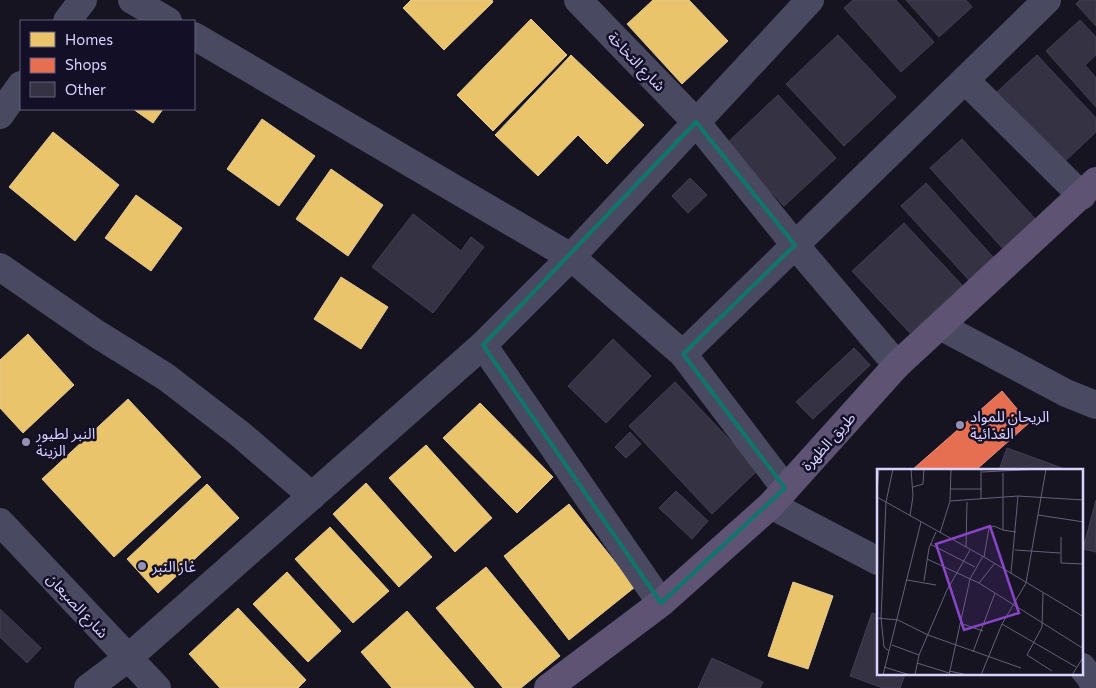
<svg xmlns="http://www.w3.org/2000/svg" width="1096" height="688" font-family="Commissioner,'Noto Sans Arabic',sans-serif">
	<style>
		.homes { fill: #e9c46a; stroke: #e4c997 }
		.shops { fill: #e76f51; stroke: #e38d85 }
		.building { fill: #343243; stroke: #433f54 }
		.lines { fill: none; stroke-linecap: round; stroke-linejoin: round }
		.minor { stroke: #4a4962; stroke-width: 28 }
		.primary { stroke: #5e5373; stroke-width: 28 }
		.marked { fill: none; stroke: #0f766e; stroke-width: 4; stroke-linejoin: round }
		.poi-dot { fill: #9591b1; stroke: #130f26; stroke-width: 2 }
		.labels { text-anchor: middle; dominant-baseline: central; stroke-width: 5; stroke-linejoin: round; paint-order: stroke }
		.street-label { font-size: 15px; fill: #d9d4ff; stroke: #130f26 }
		.poi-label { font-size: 15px; fill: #d9d4ff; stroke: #130f26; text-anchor: start }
		.inset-road { fill: none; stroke: #64617a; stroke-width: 1 }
		.view { fill: #8945c9; fill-opacity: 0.15; stroke: #8945c9; stroke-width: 2.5 }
		.inset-edge { fill: none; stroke: #d9d4ff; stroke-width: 2.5 }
	</style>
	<rect width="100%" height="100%" fill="#161421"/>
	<!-- homes -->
	<g class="homes">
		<path d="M411 0H492L493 2 444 50 403 8Z"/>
		<path d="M653 0H689L728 41 682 84 627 24Z"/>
		<path d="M531 19 567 55 493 131 457 95Z"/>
		<path d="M571 55 644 125 607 164 578 135 538 176 495 135Z"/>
		<path d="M133 109H163L153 123Z"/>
		<path d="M262 119 315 156 279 206 227 169Z"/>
		<path d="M53 132 119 185 75 241 9 187Z"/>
		<path d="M331 169 383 205 348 256 296 219Z"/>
		<path d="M136 195 182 228 151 271 105 238Z"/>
		<path d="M341 277 388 307 361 349 314 319Z"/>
		<path d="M28 334 74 385 23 433 0 408V360Z"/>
		<path d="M128 399 201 477 114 557 42 479Z"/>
		<path d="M480 403 553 477 517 513 443 438Z"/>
		<path d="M426 445 492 518 455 552 389 478Z"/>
		<path d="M366 483 432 557 399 587 333 514Z"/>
		<path d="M207 484 239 518 158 593 127 559Z"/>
		<path d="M569 504 635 587 569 640 504 556Z"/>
		<path d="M330 527 389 591 353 623 295 559Z"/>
		<path d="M486 567 560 656 521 688H503L436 608Z"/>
		<path d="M287 572 341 631 308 662 253 604Z"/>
		<path d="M793 582 833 596 808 669 768 656Z"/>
		<path d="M238 608 306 680 298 688H220L189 654Z"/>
		<path d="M407 611 474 688H392L361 652Z"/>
	</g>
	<!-- shops -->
	<path class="shops" d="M1002 391 1029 423 976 470H912Z"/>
	<!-- building -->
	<g class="building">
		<path d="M853 0H896L934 42 901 72 844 8Z"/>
		<path d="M906 0H966L972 7 939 37Z"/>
		<path d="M1080 0H1096V26L1076 4Z"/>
		<path d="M1080 20 1096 37V55L1085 65 1096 78V107L1046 51Z"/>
		<path d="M838 35 896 97 844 146 786 84Z"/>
		<path d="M1037 55 1096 118V132L1062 164 996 93Z"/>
		<path d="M778 95 836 158 784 206 726 144Z"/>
		<path d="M962 139 1038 222 1006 252 930 168Z"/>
		<path d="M690 178 707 195 688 213 672 196Z"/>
		<path d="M926 183 993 257 969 280 901 206Z"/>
		<path d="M413 214 461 251 471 237 484 247 433 313 372 267Z"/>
		<path d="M904 223 962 285 910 333 852 271Z"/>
		<path d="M613 339 651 376 606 423 568 386Z"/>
		<path d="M854 348 870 365 813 419 796 402Z"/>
		<path d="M675 382 758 470 712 514 629 426Z"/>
		<path d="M630 432 641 444 626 458 615 447Z"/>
		<path d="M1007 448 1062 468 1061 470H999Z"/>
		<path d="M676 491 708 521 692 539 659 508Z"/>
		<path d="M1096 500V552L1083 549Z"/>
		<path d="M0 609 41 648 27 663 0 637Z"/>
		<path d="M872 613 878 615V674H905L900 688H883L850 676Z"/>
		<path d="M712 658 763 682 760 688H698Z"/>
	</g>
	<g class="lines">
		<!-- minor -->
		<g class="minor">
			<path d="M132 0 168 21"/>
			<path d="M578 0 696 122 795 245 897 365"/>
			<path d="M67 21 83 0"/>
			<path d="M194 36 571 257 683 354 785 488"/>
			<path d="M965 80 1082 196"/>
			<path d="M0 115 21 85"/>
			<path d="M0 267 97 334 166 377 240 434 312 496"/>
			<path d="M940 326 1066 393 1096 405"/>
			<path d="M483 345 661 603"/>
			<path d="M683 354 1047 0"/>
			<path d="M771 505 878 561"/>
			<path d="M0 522 157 688"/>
			<path d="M1082 667 1092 680 1094 688"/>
			<path d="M88 688 128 658 483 345 571 257 810 0"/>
		</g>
		<!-- primary -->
		<path class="primary" d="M548 688 661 603 771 505 897 365 1096 181"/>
	</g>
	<!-- marked area -->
	<path class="marked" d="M696 122 795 245 683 354 785 488 661 603 483 345Z"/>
	<!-- markers -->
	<g class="poi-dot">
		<circle cx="960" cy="425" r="5"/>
		<circle cx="26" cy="442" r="5"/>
		<circle cx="142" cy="566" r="5"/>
	</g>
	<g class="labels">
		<!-- street labels -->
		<g class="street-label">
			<text transform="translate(637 61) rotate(46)">شارع التخاخة</text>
			<text transform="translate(828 441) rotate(-48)">طريق الظهرة</text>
			<text transform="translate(78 605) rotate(47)">شارع الصيعان</text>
		</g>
		<!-- poi labels -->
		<g class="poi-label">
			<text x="970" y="416">الريحان للمواد<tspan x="970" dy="17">الغذائية</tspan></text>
			<text x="36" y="433">النبر لطيور<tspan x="36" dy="17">الزينة</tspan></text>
			<text x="152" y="566">غاز النبر</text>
		</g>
	</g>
	<!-- overview -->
	<g transform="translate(877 469)">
		<rect width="206" height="206" fill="#161421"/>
		<path class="inset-road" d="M104 0V30M105 3 164 0M126 4V61L139 63M36 18 46 15 47 0M73 20H105M0 25 2 0M0 28 107 88 207 148M73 32 141 27 207 31M161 46 207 53M33 47 36 27 34 0M63 64 73 32 74 0M184 68V94L207 95M53 75 98 98M89 78 90 33M138 81 183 84M107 88 112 59 117 57 126 61M50 90 102 114 207 180M134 104 141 27M30 111 59 116M47 112 52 79 59 63M102 114 118 94M166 124 165 158 150 186 175 202M0 149 21 151 51 166 144 199M83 154 106 162M125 155 199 198M15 176 42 186M12 182 7 178 4 149 9 33 16 0M96 183 118 124M40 194 72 204M7 198 33 206M72 202 91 206M6 206 44 53M38 206 42 186 70 121 93 81M72 206 93 110 106 87M104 206 125 155 149 114 169 0M195 206 207 187"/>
		<path class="view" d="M113 57 142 144 87 161 59 75Z"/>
		<rect width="206" height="206" class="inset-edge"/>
	</g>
	<!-- legend -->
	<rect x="20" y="20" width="175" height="90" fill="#130f26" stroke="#625e7d"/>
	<rect x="30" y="32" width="25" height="15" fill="#e9c46a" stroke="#625e7d"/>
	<text x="65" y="45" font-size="15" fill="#d9d4ff">Homes</text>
	<rect x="30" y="58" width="25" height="15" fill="#e76f51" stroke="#625e7d"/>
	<text x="65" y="70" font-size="15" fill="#d9d4ff">Shops</text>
	<rect x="30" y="82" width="25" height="15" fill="#343243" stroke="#625e7d"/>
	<text x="65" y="95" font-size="15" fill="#d9d4ff">Other</text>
</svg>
